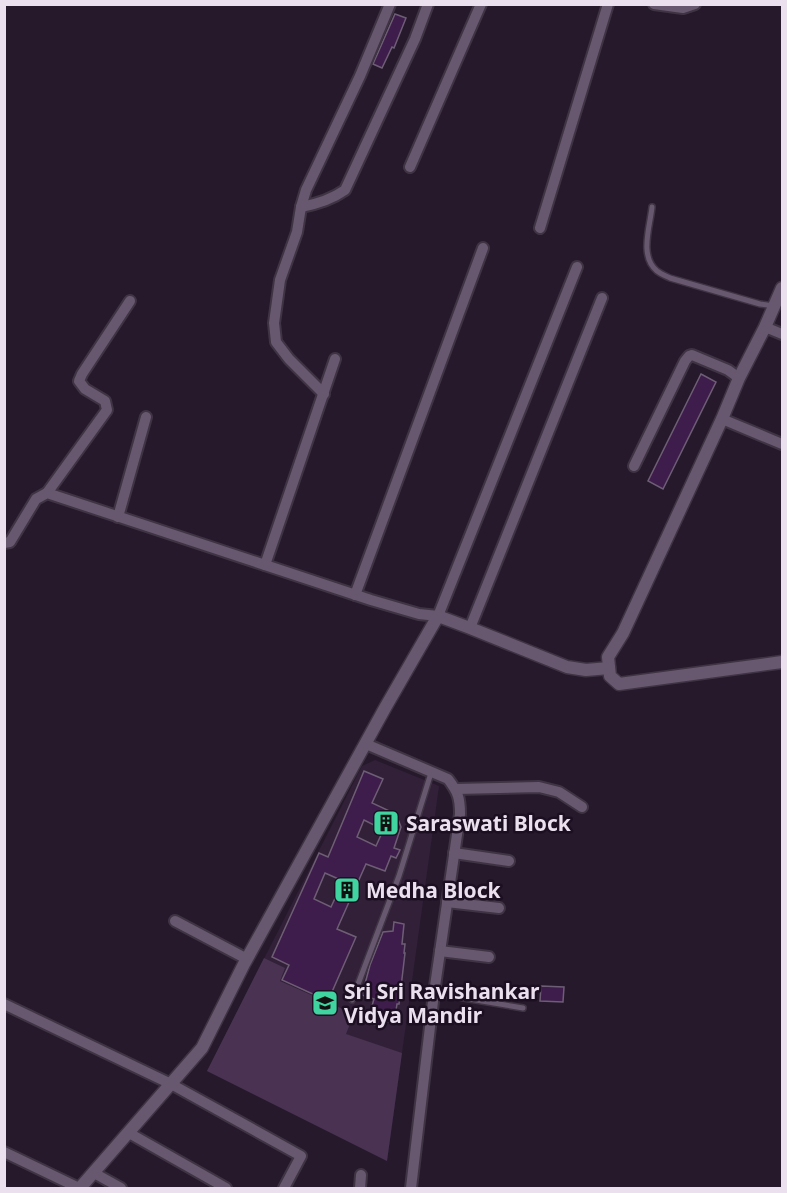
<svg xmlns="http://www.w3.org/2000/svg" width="787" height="1193" font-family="'Noto Sans',sans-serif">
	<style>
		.built { fill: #322039 }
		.green { fill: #493252 }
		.building { fill: #3e1c4b; stroke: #6e5e75; stroke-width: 1.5; fill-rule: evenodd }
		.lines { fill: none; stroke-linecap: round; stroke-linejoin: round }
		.service-casing { stroke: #3f3444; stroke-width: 8 }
		.minor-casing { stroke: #3f3444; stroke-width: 14 }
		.tertiary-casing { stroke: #3f3444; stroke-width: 15 }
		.service { stroke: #68586f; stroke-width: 5 }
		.minor { stroke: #68586f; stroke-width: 10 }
		.tertiary { stroke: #68586f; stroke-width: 12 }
		.labels { text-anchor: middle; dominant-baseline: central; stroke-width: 5; stroke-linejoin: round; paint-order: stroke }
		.poi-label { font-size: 21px; font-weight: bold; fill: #eae0ee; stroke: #1d0f22; text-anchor: start }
	</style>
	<rect width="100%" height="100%" fill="#26192c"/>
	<!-- built -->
	<path class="built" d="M375 760 439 786 387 1161 207 1071 362 766Z"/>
	<!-- green -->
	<path class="green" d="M264 958 285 968 280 981 354 1014 346 1034 402 1053 387 1161 207 1071Z"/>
	<!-- building -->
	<g class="building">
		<path d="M395 14 406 18 394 48 392 47 382 68 373 64Z"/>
		<path d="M701 374 716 382 663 489 648 481Z"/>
		<path d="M364 771 383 779 372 803 396 814 401 827 394 848 400 850 396 858 391 856 385 871 366 864 337 929 356 937 328 1001 282 980 289 965 272 957 319 853 328 857ZM364 820 378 827 381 835 376 846 357 837ZM325 873 343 881 331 907 314 899Z"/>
		<path d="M394 922 404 924 402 944H405L404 953H405L399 1004H397L394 1023 381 1021 380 1026 367 1023 374 999 362 995 370 965 383 932 393 931Z"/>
		<path d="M541 986 564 987 563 1002 540 1001Z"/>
	</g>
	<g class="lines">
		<defs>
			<g id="service">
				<path d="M652 207C650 227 639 256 657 271 661 274 666 276 670 278L760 304 774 306"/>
				<path d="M434 993 523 1008"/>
				<path d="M352 1000 399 876 431 773"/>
			</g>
			<g id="minor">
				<path d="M654 4 683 8 695 4"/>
				<path d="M410 167 481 4"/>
				<path d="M301 207C317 204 331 200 345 190L415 39 428 4"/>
				<path d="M540 228 608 4"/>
				<path d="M765 327 782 334"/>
				<path d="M324 394 289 359 276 342 274 323 280 280 297 232 301 207 306 190 360 76 390 4"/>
				<path d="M722 419 782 444"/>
				<path d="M634 466 685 361 689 356 692 355 728 370 739 378"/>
				<path d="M47 493 107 410 105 401 85 389 79 381 82 374 130 301"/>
				<path d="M118 517 146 417"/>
				<path d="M4 543 10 542 36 499 47 493 371 600 419 614 438 616 577 267"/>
				<path d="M265 565 335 359"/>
				<path d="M355 595 483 248"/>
				<path d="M470 628 602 298"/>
				<path d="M366 744 448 779C458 792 460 798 460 814L434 993 411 1188"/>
				<path d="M456 789 539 787 559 792 582 807"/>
				<path d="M454 853 509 861"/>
				<path d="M447 902 499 908"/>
				<path d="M175 921 247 959"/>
				<path d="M440 951 489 957"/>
				<path d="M4 1004 171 1084 301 1156 284 1188"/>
				<path d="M129 1133 226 1188"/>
				<path d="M4 1152 79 1188"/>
				<path d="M94 1173 121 1188"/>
				<path d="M360 1188 361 1175"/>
			</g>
			<g id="tertiary">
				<path d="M782 288 765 327 739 378 722 419 623 633 608 657 610 676 619 684 782 662"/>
				<path d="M80 1188 202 1048 244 964 385 708 438 616 470 628 567 667 586 670 609 668"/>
			</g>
		</defs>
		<!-- service casing -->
		<use href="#service" class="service-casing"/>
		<!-- minor casing -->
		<use href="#minor" class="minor-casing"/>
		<!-- tertiary casing -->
		<use href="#tertiary" class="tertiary-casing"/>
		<!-- service -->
		<use href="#service" class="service"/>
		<!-- minor -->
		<use href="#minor" class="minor"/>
		<!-- tertiary -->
		<use href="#tertiary" class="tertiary"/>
	</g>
	<!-- icons -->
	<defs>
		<symbol id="building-square" viewBox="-11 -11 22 22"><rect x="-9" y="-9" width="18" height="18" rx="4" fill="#40d4a1" stroke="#1d0f22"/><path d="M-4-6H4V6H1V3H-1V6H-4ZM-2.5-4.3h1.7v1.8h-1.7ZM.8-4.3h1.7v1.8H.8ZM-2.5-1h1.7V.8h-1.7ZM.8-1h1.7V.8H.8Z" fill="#111"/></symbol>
		<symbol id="school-square" viewBox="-11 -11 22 22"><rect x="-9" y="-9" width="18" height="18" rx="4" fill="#40d4a1" stroke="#1d0f22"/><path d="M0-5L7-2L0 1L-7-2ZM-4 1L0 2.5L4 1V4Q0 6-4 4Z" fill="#111"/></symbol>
	</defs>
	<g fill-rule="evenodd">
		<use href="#building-square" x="371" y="808" width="30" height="30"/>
		<use href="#building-square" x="332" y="875" width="30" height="30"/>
		<use href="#school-square" x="310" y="988" width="30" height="30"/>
	</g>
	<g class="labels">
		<!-- poi labels -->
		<g class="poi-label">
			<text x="406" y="823">Saraswati Block</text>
			<text x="366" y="890">Medha Block</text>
			<text x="344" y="991">Sri Sri Ravishankar<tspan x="344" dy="24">Vidya Mandir</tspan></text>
		</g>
	</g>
	<!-- border -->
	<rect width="787" height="1193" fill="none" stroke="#eae0ee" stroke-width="12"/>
</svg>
